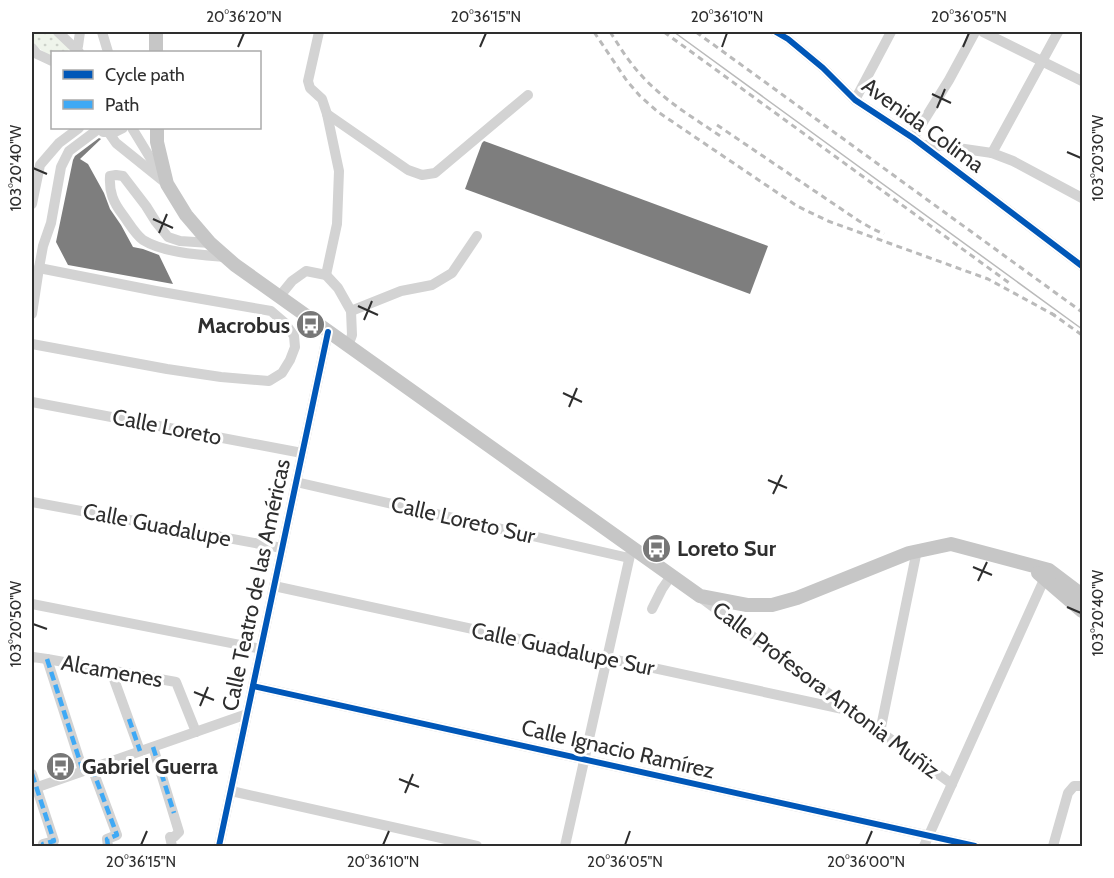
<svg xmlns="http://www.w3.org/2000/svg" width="1114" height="878" font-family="Cabin,sans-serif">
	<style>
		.grass { fill: url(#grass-dots) }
		.building { fill: #7e7e7e }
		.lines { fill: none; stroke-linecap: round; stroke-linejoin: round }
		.minor { stroke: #d3d3d3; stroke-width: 10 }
		.major { stroke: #c6c6c6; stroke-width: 14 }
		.tram { stroke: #bababa; stroke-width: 1.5 }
		.rail { stroke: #bababa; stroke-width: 3; stroke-dasharray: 6 4.5; stroke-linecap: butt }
		.quiet { stroke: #3fa9f5; stroke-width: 4.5; stroke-dasharray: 9 4.5; stroke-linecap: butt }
		.cycleway-casing { stroke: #fff; stroke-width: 10 }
		.cycleway { stroke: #0057b8; stroke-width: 6 }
		.ticks { fill: none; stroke: #2e2e2e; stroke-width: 2 }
		.labels { text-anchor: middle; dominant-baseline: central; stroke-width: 6; stroke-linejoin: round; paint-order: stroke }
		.street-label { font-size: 22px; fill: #2e2e2e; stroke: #fff }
		.poi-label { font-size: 22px; font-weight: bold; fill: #2e2e2e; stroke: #fff; text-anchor: start }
		.neatline { fill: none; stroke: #2e2e2e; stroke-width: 2 }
		.ticks-label { font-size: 15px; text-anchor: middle; fill: #2e2e2e }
	</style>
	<defs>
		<pattern id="grass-dots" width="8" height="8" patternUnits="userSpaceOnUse" patternTransform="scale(1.5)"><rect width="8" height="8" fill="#eff4eb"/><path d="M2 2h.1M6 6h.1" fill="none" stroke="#cdd2ca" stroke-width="1.8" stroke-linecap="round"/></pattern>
	</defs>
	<rect width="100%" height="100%" fill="#fff"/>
	<!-- grass -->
	<path class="grass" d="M32 32H52L70 48 67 52H52V56L48 55 32 43Z"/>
	<!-- building -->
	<g class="building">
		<path d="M99 138 101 139 80 159 88 164 104 193 110 209 121 225 133 247 143 249 159 255 173 284 68 265 56 242 73 160 75 156Z"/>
		<path d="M484 141 768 246 750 294 465 189 482 143Z"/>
	</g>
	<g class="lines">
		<!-- minor -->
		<g class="minor">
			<path d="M58 32 79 52"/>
			<path d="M102 32 108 52"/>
			<path d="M319 32 308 81 310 88 322 99 327 114 339 171 337 224 326 275"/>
			<path d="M776 32 788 39 823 68 855 100 913 138 1082 266"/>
			<path d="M983 32 1082 81"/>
			<path d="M32 48 37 54 52 61"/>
			<path d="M75 52 78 46 80 32"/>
			<path d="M855 100 891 32"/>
			<path d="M327 114 408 170 422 175 435 173 528 95"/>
			<path d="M132 128 160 174"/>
			<path d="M103 132H115L123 128"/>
			<path d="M109 133 116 143 167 184"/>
			<path d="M913 138 949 80 975 32"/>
			<path d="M923 145 944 146 992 153 1013 161 1082 198"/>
			<path d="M992 153 1058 32"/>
			<path d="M32 204 40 165 59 143 79 128"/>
			<path d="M210 243 180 241 168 237 156 222 146 206 123 176 116 175 110 176C109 192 113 202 123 215 129 223 135 234 143 240 164 253 201 255 225 257"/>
			<path d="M279 297 292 281 306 271 326 275 338 288 351 311 352 335 348 346"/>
			<path d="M351 311 401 291 432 285 452 273 477 236"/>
			<path d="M32 314 39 268 43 246 51 223 61 167 69 151 97 130"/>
			<path d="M32 344 167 369 221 377 269 381 282 373 290 360 295 347 294 336 285 323 271 311 156 291 39 268"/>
			<path d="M32 402 302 453"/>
			<path d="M296 482 629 558"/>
			<path d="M32 502 282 548"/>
			<path d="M274 586 852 711"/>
			<path d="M700 597 852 711 952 784"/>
			<path d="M32 604 261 649"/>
			<path d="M652 609 662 589 671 576"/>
			<path d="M32 658 33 657 47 659 176 682 196 732"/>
			<path d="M47 659 83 771"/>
			<path d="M111 671 140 751"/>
			<path d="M253 686 975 846"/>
			<path d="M880 732 917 550"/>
			<path d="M153 747 179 832 174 837H170L172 846"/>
			<path d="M92 768 117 835 107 839 108 846"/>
			<path d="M32 774 54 841 43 844V846"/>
			<path d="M32 789 247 714"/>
			<path d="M231 791 477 846"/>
			<path d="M219 846 328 332"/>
			<path d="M565 846 631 551"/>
			<path d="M924 846 1047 573"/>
			<path d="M1053 846 1068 793 1074 786H1082"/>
		</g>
		<!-- major -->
		<g class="major">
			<path d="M156 32V52"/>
			<path d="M157 128V142L167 184 186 215 210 243 235 265 700 596 747 605H772L797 598 909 553 951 544 1049 570 1082 595"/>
			<path d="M1038 573 1082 611"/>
		</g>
		<!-- tram -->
		<path class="tram" d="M674 32 1082 329"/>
		<!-- rail -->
		<g class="rail">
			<path d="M594 32 627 81 640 96 658 112 797 206 828 221 988 279 1056 316"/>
			<path d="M610 32C617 42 623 53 631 63 655 95 689 115 722 137"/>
			<path d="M664 32 1012 285"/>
			<path d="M696 32 1082 312"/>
			<path d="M717 125 859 221 873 229 884 234"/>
			<path d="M1051 313 1082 335"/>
		</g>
		<!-- quiet -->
		<g class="quiet">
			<path d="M47 659 83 771"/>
			<path d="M129 719 140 751"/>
			<path d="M153 747 174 813"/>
			<path d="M92 768 117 835 107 839 108 846"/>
			<path d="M32 774 54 841 43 844V846"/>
		</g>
		<defs>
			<g id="cycleway">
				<path d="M776 32 788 39 823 68 855 100 913 138 1082 266"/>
				<path d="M253 686 975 846"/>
				<path d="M219 846 328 332"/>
			</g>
		</defs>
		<!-- cycleway casing -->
		<use href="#cycleway" class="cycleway-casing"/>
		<!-- cycleway -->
		<use href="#cycleway" class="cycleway"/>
	</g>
	<!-- ticks -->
	<path class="ticks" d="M238 47 244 33M480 47 486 33M722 47 727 33M963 47 969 33M932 94 951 103M937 108 945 89M1067 152 1081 158M33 168 47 174M153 219 173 228M159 233 167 214M358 306 378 315M364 320 372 301M563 393 582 402M569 407 577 388M768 480 787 488M773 494 782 475M973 567 992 575M978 581 987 562M1067 607 1081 613M33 624 47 629M194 692 214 700M200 706 208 687M399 779 419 787M405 793 413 774M141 845 147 831M383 845 389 831M625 845 630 831M866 845 872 831"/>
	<!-- icons -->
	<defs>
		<symbol id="bus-disc" viewBox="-11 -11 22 22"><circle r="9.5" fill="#777" stroke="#fff"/><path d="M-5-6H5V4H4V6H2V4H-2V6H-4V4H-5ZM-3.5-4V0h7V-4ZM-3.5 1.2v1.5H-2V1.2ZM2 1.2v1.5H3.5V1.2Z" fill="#fff"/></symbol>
	</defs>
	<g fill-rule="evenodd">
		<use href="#bus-disc" x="294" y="308" width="33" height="33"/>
		<use href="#bus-disc" x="640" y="532" width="33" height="33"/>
		<use href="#bus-disc" x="44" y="750" width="33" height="33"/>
	</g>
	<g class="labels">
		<!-- street labels -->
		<g class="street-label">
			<text transform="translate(923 125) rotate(36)">Avenida Colima</text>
			<text transform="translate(167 427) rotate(11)">Calle Loreto</text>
			<text transform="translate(463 520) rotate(13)">Calle Loreto Sur</text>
			<text transform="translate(157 525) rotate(11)">Calle Guadalupe</text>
			<text transform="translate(256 585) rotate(-78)">Calle Teatro de las Américas</text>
			<text transform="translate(563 649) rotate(12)">Calle Guadalupe Sur</text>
			<text transform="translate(112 671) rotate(10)">Alcamenes</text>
			<text transform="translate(826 690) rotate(37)">Calle Profesora Antonia Muñiz</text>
			<text transform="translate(618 749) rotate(13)">Calle Ignacio Ramírez</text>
		</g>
		<!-- poi labels -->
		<g class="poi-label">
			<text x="290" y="325" text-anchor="end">Macrobus</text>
			<text x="677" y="548">Loreto Sur</text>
			<text x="82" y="766">Gabriel Guerra</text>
		</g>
	</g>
	<!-- border -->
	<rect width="1114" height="878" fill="none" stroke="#ffffff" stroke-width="66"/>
	<!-- legend -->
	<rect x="51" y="51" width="210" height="78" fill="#ffffff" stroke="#ababab" stroke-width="1.5"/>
	<rect x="63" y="70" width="30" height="9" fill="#0057b8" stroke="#ababab" stroke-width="1.5"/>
	<text x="105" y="81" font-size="18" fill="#2e2e2e">Cycle path</text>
	<rect x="63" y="100" width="30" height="9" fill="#3fa9f5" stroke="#ababab" stroke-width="1.5"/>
	<text x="105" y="111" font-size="18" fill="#2e2e2e">Path</text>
	<rect x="33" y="33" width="1048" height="812" class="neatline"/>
	<g class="ticks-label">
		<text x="244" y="22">20°36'20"N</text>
		<text x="486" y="22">20°36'15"N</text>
		<text x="727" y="22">20°36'10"N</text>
		<text x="969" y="22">20°36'05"N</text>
		<text transform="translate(1098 158) rotate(-90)" y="5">103°20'30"W</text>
		<text transform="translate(16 168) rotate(-90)" y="5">103°20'40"W</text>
		<text transform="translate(1098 613) rotate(-90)" y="5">103°20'40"W</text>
		<text transform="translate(16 624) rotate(-90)" y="5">103°20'50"W</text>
		<text x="141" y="867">20°36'15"N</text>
		<text x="383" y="867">20°36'10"N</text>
		<text x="625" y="867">20°36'05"N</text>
		<text x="866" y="867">20°36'00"N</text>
	</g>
</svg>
